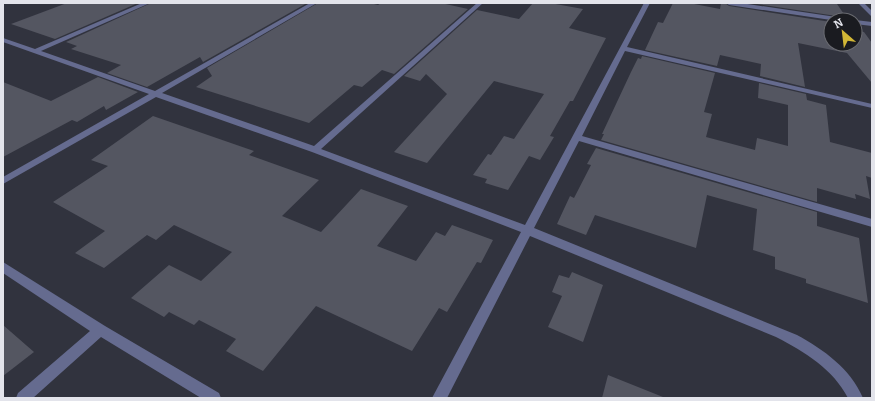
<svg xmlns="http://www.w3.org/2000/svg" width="875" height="401" font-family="Bitter,serif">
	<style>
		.building { fill: #545661 }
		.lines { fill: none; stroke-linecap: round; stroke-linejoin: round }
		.minor { fill: #656b8f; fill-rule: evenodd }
	</style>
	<rect width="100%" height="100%" fill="#31333e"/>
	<!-- building -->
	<g class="building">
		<path d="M67 3H138L55 39 11 24Z"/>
		<path d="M151 3H307L203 62 200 57 147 87 107 73 121 65 71 49 77 46 66 42Z"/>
		<path d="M318 3H370L378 5 381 3H441L468 9 394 74 382 70 362 87 354 85 309 123 196 87 212 76 207 68Z"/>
		<path d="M533 3H550L583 9 569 28 606 38 573 101H570L550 136 554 137 540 160 529 156 508 190 485 183 487 179 473 175 488 154 491 155 504 136 514 139 544 94 494 81 427 163 394 152 447 94 426 74 420 81 404 76 477 10 519 19Z"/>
		<path d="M673 3H689L720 9 721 3H725L729 6 831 22V44H855V30L864 32 872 43V83L847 53 798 43 805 87 760 76 761 64 720 55 717 66 645 50 658 22 663 23Z"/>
		<path d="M751 3 837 4 848 20 843 17Z"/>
		<path d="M642 56 715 73 704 112 712 114 706 137 755 150 757 138 788 146V105L758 98 759 83 806 94 807 100 826 105 830 142 872 153V178L866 176 870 199 855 194 856 199 817 188V202L601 140 604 134H602L631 72 638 58 641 59Z"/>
		<path d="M98 77 138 92 106 110 104 106 77 122 72 120 3 157V82L51 101Z"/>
		<path d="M153 116 254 151 249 155 319 180 282 216 321 232 361 189 408 206 377 246 416 261 436 232 445 236 452 225 493 240 481 263 477 262 447 312 439 308 412 351 316 306 263 371 226 351 236 339 199 320 194 325 169 312 164 317 131 298 169 265 201 281 232 252 174 225 156 240 147 235 104 268 75 253 105 231 53 202 108 166 91 160Z"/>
		<path d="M596 148 817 212V226L859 238 868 303 806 283V279L775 269V257L753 250 757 209 707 195 696 248 595 215 586 235 557 224 570 196 574 198 591 165 587 164Z"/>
		<path d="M572 272 603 285 583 342 548 327 562 296 552 292 559 275 569 278Z"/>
		<path d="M3 325 34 352 3 376Z"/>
		<path d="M608 375 663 397V398H602Z"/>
	</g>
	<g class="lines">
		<!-- minor -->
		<g class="minor">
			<path d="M142 3H150L41 51 155 91 310 3H317L162 93 314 146 477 3H483L321 149 525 225 644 3H650L627 47 872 104V108L625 51 582 136 872 219V227L579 141 534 228 797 335C824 350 850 368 863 398H848C833 369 805 352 776 337L530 236 447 398H432L521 232 312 152 156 97 3 184V177L149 94 3 42V38L35 49Z"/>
			<path d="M726 3H741L843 18 846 20H831L729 5Z"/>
			<path d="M858 3H864L872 11V17Z"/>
			<path d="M855 20 872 22V26L855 24Z"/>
			<path d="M3 262 105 326 219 393 221 398H201L101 337 33 398H16L18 393 90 331 3 273Z"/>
		</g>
	</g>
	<!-- border -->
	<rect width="875" height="401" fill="none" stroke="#e3e4eb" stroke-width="8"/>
	<!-- north arrow -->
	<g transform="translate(843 32) rotate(332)"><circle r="19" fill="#1a1b20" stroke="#6a6b71"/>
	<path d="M0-3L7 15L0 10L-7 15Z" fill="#d2b736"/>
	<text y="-6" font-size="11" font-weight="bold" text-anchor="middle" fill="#e3e4eb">N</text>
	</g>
</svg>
